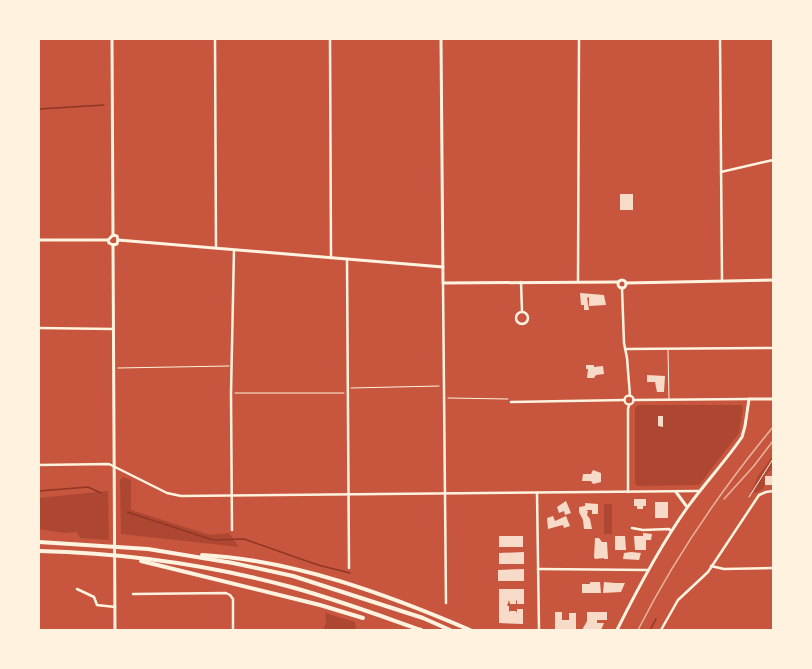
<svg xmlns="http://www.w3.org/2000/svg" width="812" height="669" font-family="'Archivo Narrow',sans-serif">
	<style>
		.green { fill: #ae4732 }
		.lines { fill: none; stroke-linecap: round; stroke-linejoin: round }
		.stream { stroke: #8f3625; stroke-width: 1.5 }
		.building { fill: #f7dbc8 }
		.path { stroke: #fff3e0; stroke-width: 1 }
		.service { stroke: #fff3e0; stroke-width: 1 }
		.minor { stroke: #fff3e0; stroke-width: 2.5 }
		.tertiary { stroke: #fff3e0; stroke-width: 3 }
		.secondary { stroke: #fff3e0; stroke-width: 3 }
		.motorway { stroke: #fff3e0; stroke-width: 4 }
		.rail { stroke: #e9b49f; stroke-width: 1.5 }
	</style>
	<rect width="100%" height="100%" fill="#c8553d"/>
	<!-- green -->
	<g class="green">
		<path d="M638 405H741L743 407 739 433 699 485 637 486 635 483V408Z"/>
		<path d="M773 455V467L765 476 764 488 756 493 752 490 758 476Z"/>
		<path d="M123 477 131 480V510L210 535 229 533 239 547 121 534 120 480Z"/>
		<path d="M108 491 109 540 80 538 77 532 64 533 39 529V498Z"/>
		<rect x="604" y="504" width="8" height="30"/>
		<path d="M325 613 355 622 356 630H323L326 623Z"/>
	</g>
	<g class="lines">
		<!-- stream -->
		<g class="stream">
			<path d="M39 109 104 105"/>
			<path d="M39 491 88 487 101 493"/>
			<path d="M127 512 213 540 244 539 318 565 350 573"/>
			<path d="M650 630 656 619"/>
		</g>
	</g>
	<!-- building -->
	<g class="building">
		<rect x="620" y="194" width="13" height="16"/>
		<path d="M580 293 604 295 606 305 589 306V297L587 298 589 310H584V305H581Z"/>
		<path d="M586 365H594V367L603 366 604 374 596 375 594 378H587L588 369H586Z"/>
		<path d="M647 375 665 376 664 392H657L655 382H647Z"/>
		<path d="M658 416H663V427L658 426Z"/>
		<path d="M593 470 601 473V482L593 484 591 481H582L583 474H591Z"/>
		<rect x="765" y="476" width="8" height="9"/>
		<path d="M634 499H646V506H643V509H637V506H634Z"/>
		<path d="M566 501 571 513 565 515 564 511 559 513 557 507Z"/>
		<rect x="655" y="502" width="13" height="16"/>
		<path d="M585 503 598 504V514H592V510H586L588 511 587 515 590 519 592 529H584L583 520 579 512V507L585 506Z"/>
		<path d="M553 516 555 521 566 516 570 526 564 528 563 525 559 526 548 529 547 518Z"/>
		<path d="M643 533 652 534 651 540H646V550H635L634 536H643Z"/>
		<rect x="499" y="536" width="24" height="11"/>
		<path d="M615 536H625L626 550H615Z"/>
		<path d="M595 538H599L602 542H607L608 559H604V558L595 559 594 557Z"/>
		<path d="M524 552V564H499V553Z"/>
		<path d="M631 552 641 553 639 560 623 559 624 553Z"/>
		<path d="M524 569V581H498V570Z"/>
		<path d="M590 582H600L601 593H582V584H590Z"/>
		<path d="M604 582 615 583H625L621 592 603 593Z"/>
		<path d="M499 589H524V604H517V601L516 600V604H510L509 600 507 606H509V612L510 611H516L517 613V609H523V624L499 623Z"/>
		<path d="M555 612H562V620H569V613H576V630H555Z"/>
		<path d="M587 612H607V620H597V623H604L601 630H582L587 621Z"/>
	</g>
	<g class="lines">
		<!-- path -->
		<g class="path">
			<path d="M118 368 229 366"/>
			<path d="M351 388 439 386"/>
			<path d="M235 393H344"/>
			<path d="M448 398 508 399"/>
			<path d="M749 497 773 459"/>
		</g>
		<!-- service -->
		<path class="service" d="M668 350 669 399"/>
		<!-- minor -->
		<g class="minor">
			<path d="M215 39 216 248"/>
			<path d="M330 39 331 258"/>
			<path d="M720 39 722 281"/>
			<path d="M721 172 773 160"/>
			<path d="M347 259 349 568"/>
			<path d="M521 282 522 311"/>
			<path d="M578 282 579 39"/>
			<path d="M443 283 446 603"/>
			<path d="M622 288 624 343 627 358 630 396"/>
			<circle cx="522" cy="318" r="6"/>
			<path d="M39 328 113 329"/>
			<path d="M625 349 773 348"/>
			<circle cx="629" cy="400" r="4.5"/>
			<path d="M634 400 749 399"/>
			<path d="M511 402 624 400"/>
			<path d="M39 465 109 464 167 493 181 496 699 491"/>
			<path d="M628 492V409L629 405"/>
			<path d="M537 493 539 630"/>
			<path d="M632 528 643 530 669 529 671 531"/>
			<path d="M232 530 231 393 234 250"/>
			<path d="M711 566 724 569 773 568"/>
			<path d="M538 569 648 570"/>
			<path d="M77 589 94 597 97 605 115 607"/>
			<path d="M133 594 226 593 230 595 233 599V630"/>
			<path d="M661 630 678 600 708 572 759 495 766 492 773 491"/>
		</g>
		<!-- tertiary -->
		<g class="tertiary">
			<path d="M441 39 443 283 618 282"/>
			<path d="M39 240H108"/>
			<path d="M118 240 443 267"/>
			<circle cx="622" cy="284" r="4"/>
			<path d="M626 283 773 280"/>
			<path d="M676 492 687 507"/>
			<path d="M617 630C638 588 660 546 687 508 704 484 725 462 742 437L745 426 749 399H773"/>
		</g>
		<!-- secondary -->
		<g class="secondary">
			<path d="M112 39 113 235"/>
			<path d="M113 235 117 236 118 240 117 244 113 245"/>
			<path d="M113 235 108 240 109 243 113 245"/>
			<path d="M113 245 115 630"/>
		</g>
		<!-- motorway -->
		<g class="motorway">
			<path d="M39 542 148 549 233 563 293 576 423 618 450 630"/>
			<path d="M39 551C123 553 210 565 291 587 335 599 378 615 421 630"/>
			<path d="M202 555C294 560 386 594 470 630"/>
			<path d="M141 561 320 605 363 618"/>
		</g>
		<!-- rail -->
		<g class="rail">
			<path d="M724 499 753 467 773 441"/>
			<path d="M638 630C675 557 721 490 773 427"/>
		</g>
	</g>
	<!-- border -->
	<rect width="812" height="669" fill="none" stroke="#fff3e0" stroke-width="80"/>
</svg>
